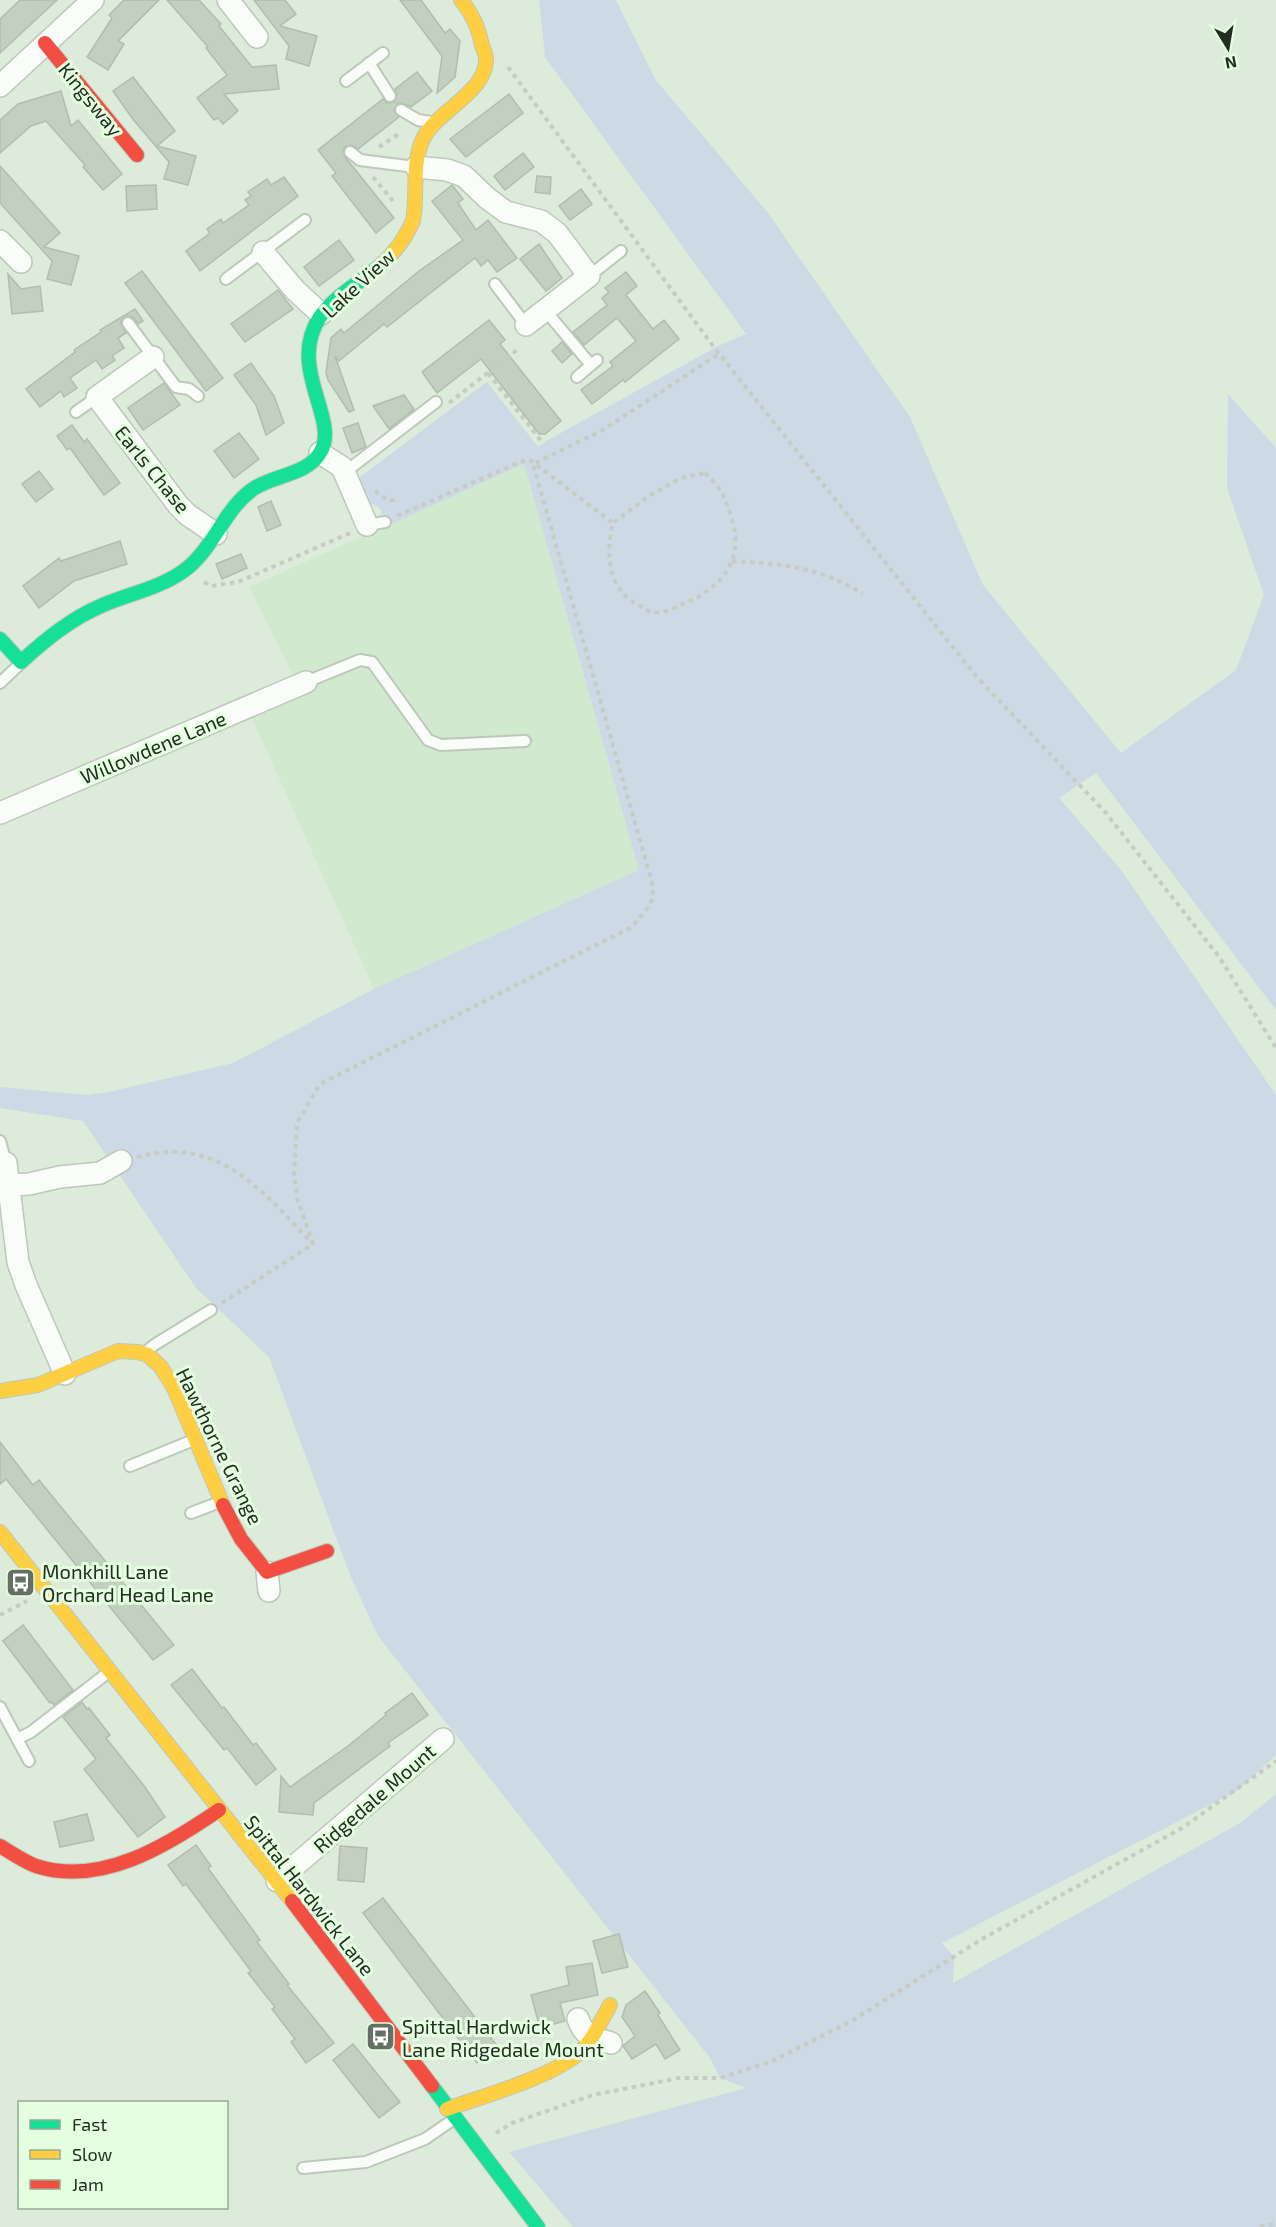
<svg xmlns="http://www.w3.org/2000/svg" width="1276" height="2227" font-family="'Exo 2',sans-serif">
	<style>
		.built { fill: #d1e9ce }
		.green { fill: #cdd9e5 }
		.building { fill: #c2d0c0; stroke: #b2bcb0; stroke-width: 1.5 }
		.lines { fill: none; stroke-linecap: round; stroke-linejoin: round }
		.lane-casing { stroke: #bdc8bb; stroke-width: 14 }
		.street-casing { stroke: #bdc8bb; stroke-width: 24 }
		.fast-casing { stroke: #bdc8bb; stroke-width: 16 }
		.slow-casing { stroke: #bdc8bb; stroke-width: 16 }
		.jam-casing { stroke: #bdc8bb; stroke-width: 16 }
		.path { stroke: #c6cbc5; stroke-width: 4; stroke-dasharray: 4.5 4.5; stroke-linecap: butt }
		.lane { stroke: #fafcfa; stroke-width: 10 }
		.street { stroke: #fafcfa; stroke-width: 21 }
		.fast { stroke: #16e098; stroke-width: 14 }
		.slow { stroke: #ffcf43; stroke-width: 14 }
		.jam { stroke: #f24e42; stroke-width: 14 }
		.labels { text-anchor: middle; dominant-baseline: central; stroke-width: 6; stroke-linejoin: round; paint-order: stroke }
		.street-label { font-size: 20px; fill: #232d22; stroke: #e5ffe1 }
		.poi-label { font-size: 20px; fill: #232d22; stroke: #e5ffe1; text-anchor: start }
	</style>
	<rect width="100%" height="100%" fill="#ddebdb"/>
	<!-- built -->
	<path class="built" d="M524 464 639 870 374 989 246 705 295 678 249 587Z"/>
	<!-- green -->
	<path class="green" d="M539 0H616L655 79 768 213 910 417 983 585 1121 753 1236 670 1264 595 1227 488 1228 394 1276 448V1010L1096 773 1059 798 1121 870 1276 1095V1755L1237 1791 942 1943 954 1957 953 1983 1240 1823 1276 1794V2227H573L509 2152 746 2088 720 2078 710 2058 378 1636 350 1575 269 1357 196 1288 83 1121 0 1108V1087L88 1095 109 1092 233 1063 374 989 639 870 524 464 387 526 380 508 366 501 360 485V477L487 382 538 447 548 440 716 347 746 334 545 57Z"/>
	<!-- building -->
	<g class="building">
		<path d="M20 0H57L0 53V19Z"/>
		<path d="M124 0H159L118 41 124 44 108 70 87 57 112 18 109 15Z"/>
		<path d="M167 0H199L221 24 219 26 252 67 276 65 279 89 224 94 238 111 223 124 218 118 214 120 197 98 227 75 206 48 208 47Z"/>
		<path d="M254 0H285L296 14 280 26 317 36 309 66 286 59 289 46Z"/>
		<path d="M400 0H421L445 33 450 29 460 41 455 77 437 93 442 56Z"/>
		<path d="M417 72 432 91 411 107 402 103 397 104 394 111 399 117 358 149 351 145 345 147 343 150 345 157 394 218 376 233 332 176 336 173 318 150 383 99 387 103 394 102 397 96 395 89Z"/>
		<path d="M133 77 175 131 157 146 196 156 188 185 164 179 169 162 132 118 113 91Z"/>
		<path d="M61 91 71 126 78 120 122 174 103 190 83 167 85 165 46 121 31 126 0 153V120L18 104Z"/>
		<path d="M509 94 523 113 466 157 450 139Z"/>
		<path d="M523 153 534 167 505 190 494 176Z"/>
		<path d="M0 166 60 233 44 247 79 256 71 285 47 279 52 261 0 203Z"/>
		<path d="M537 176 551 177 550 194 535 192Z"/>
		<path d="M284 177 298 196 200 271 186 251 210 233 207 229 221 219 223 223 249 205 245 200 251 196 248 192 267 179 271 185Z"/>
		<path d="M156 185 157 209 127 211 126 186Z"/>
		<path d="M452 185 463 199 458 203 476 230 488 220 517 258 497 272 488 260 481 266 475 258 387 327 384 324 339 361 335 356 354 410 349 412 328 380 326 373 331 338 341 329 344 333 419 271 463 240 432 201Z"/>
		<path d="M581 189 592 204 570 220 559 206Z"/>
		<path d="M339 240 354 260 319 286 304 267Z"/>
		<path d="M539 244 562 278 546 291 520 259Z"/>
		<path d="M142 271 223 378 206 391 125 283Z"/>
		<path d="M626 272 637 286 626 295 653 329 664 320 679 339 625 382 623 380 592 404 581 390 613 366 610 362 636 341 617 318 584 345 573 332 607 305 602 298 609 292 605 288Z"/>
		<path d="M8 274 21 289 40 286 43 311 12 314Z"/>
		<path d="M278 290 293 309 245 342 231 324Z"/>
		<path d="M135 309 143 321 138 324 134 318 128 316 121 320V324L126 333 118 338 124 348 112 356 115 360 102 369 96 360 70 378 77 388 64 397 61 391 40 407 26 389 75 352 74 350 101 332 100 330Z"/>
		<path d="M489 320 505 340 500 344 561 421 545 434H539L481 359 437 393 422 372Z"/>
		<path d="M562 342 572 354 562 363 552 351Z"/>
		<path d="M251 363 274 396 284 423 266 435 256 405 234 375Z"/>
		<path d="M164 383 180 405 143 430 128 408Z"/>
		<path d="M404 395 414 409 389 429 373 406Z"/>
		<path d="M358 423 366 447 352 453 343 428Z"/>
		<path d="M72 425 84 442 87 439 120 483 104 495 70 448 67 450 57 436Z"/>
		<path d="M239 433 259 459 234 478 214 451Z"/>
		<path d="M39 471 53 489 36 502 22 484Z"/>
		<path d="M271 501 281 525 267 531 258 507Z"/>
		<path d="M120 541 127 564 74 581 39 608 23 586 59 558 61 561Z"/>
		<path d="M241 554 247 568 222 579 216 564Z"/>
		<path d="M0 1442 33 1485 39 1480 174 1645 153 1660 6 1479 0 1484Z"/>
		<path d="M23 1625 73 1690 54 1705 52 1702 50 1703 3 1641Z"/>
		<path d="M192 1669 222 1708 224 1707 253 1745 256 1743 276 1769 256 1785 227 1748 224 1750 171 1685Z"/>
		<path d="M412 1693 428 1715 388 1743 390 1746 314 1803 313 1815 279 1812 281 1776 290 1787 348 1746 386 1715 385 1713Z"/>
		<path d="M82 1702 87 1709 89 1708 110 1735 106 1738 145 1787 165 1817 138 1837 84 1769 96 1759 63 1717Z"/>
		<path d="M87 1814 94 1840 60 1847 54 1822Z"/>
		<path d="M196 1845 211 1866 208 1868 260 1940 257 1942 289 1984 287 1985 334 2043 306 2063 291 2042 295 2039 272 2009 275 2007 248 1973 251 1971 186 1884 183 1886 168 1865Z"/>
		<path d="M340 1846 367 1848 364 1882 338 1880Z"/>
		<path d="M383 1898 498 2047 477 2063 363 1913Z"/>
		<path d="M619 1934 628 1967 602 1973 593 1941Z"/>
		<path d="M592 1963 598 1995 560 2003 565 2021 540 2028 531 1995 569 1985 566 1967Z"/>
		<path d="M645 1991 660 2013 658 2015 680 2050 665 2059 656 2044 632 2059 623 2046 635 2036 622 2017 626 2005Z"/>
		<path d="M353 2044 400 2102 379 2118 333 2060Z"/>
	</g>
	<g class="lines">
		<defs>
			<g id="lane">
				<path d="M369 63 390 96"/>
				<path d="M346 81 383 53"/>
				<path d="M401 110 418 120 432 122"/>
				<path d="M350 152 360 160 415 167"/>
				<path d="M589 276 621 251"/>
				<path d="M226 279 305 220"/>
				<path d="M495 284 526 325"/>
				<path d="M545 310 591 365"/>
				<path d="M128 323 176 387 189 389 198 396"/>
				<path d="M577 377 597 360"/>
				<path d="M76 412 97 397"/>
				<path d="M344 473 436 402"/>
				<path d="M367 525 385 522"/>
				<path d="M306 682 360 660 372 662 428 740 441 745 525 741"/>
				<path d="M0 683 21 663"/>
				<path d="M0 1141 6 1163"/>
				<path d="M147 1351 154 1345 211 1310"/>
				<path d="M130 1466 196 1439"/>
				<path d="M191 1513 220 1502"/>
				<path d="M0 1707 29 1761"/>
				<path d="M17 1739 31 1732 110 1671"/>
				<path d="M303 2168 366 2162 425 2139 454 2119"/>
			</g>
			<g id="street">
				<path d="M228 0 257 37"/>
				<path d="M0 86 93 0"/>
				<path d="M416 167 447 170 464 176 487 198 506 212 541 221 557 233 589 276 526 325"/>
				<path d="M0 241 21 262"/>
				<path d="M263 252 295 290 321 314"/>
				<path d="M153 357 97 397 178 505 188 515 216 534"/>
				<path d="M320 453 342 467 367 525"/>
				<path d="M0 813 306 682"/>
				<path d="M6 1163 18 1262 26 1285 65 1374"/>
				<path d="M9 1185 29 1184 60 1177 100 1173 121 1161"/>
				<path d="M267 1572 269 1591"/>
				<path d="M277 1881 443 1739"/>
				<path d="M578 2019C584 2037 594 2038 611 2043"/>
			</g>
			<g id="fast">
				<path d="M0 639 21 662C46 639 72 618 103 605 129 594 159 588 182 572 213 551 223 510 253 489 273 475 307 475 320 453 341 420 286 368 320 317 335 295 362 282 382 264"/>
				<path d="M432 2086 538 2227"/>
			</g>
			<g id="slow">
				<path d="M382 264C395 252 406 237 413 221 418 194 411 164 423 139 436 111 488 92 486 58 486 54 483 49 482 45 478 27 473 15 461 0"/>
				<path d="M0 1391 38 1385 118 1351 138 1352 148 1355 161 1367 174 1388 223 1505"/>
				<path d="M0 1532 292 1901"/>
				<path d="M447 2109C483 2096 553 2077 580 2052 593 2040 601 2021 610 2005"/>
			</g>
			<g id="jam">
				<path d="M45 43 137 155"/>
				<path d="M223 1505 241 1539 267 1572 327 1551"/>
				<path d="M0 1846C12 1853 23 1861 36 1866 101 1887 168 1845 219 1810"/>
				<path d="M292 1901 432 2086"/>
			</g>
		</defs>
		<!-- lane casing -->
		<use href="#lane" class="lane-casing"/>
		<!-- street casing -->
		<use href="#street" class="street-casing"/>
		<!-- fast casing -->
		<use href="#fast" class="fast-casing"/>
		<!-- slow casing -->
		<use href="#slow" class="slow-casing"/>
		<!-- jam casing -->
		<use href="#jam" class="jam-casing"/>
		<!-- path -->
		<g class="path">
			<path d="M508 67 713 346 975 675 1106 813 1220 958 1276 1048"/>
			<path d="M379 147 400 133"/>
			<path d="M373 177 393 201"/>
			<path d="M488 373 542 442"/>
			<path d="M449 403 517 350"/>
			<path d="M705 473C722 489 725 497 732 519 745 561 720 589 683 604 675 608 662 614 652 612 648 612 644 608 640 606 608 591 605 554 613 523L649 496 681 478Z"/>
			<path d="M375 491 389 501 394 500 395 497"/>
			<path d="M397 516 520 462 530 460 613 523"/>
			<path d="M732 561C783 564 818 566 863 594"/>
			<path d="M204 582 211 586 238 582 350 533"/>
			<path d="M137 1157C217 1135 261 1189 310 1241"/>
			<path d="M222 1303 313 1244 298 1201 294 1176 297 1123 320 1084 632 927C650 904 658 903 649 872L533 464 603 430 720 353"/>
			<path d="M0 1615 27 1601"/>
			<path d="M496 2133 512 2123 593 2095 679 2078H720L770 2062 850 2022 982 1939 1182 1828 1276 1761"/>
			<path d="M1260 2227 1276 2223"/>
		</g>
		<!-- lane -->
		<use href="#lane" class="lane"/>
		<!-- street -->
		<use href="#street" class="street"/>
		<!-- fast -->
		<use href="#fast" class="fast"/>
		<!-- slow -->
		<use href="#slow" class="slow"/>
		<!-- jam -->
		<use href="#jam" class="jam"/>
	</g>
	<!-- icons -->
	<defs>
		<symbol id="bus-square" viewBox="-11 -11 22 22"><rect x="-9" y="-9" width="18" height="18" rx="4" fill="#647063" stroke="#e5ffe1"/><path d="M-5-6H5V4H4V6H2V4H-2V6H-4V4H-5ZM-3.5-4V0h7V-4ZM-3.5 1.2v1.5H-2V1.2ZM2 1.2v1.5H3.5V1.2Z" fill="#fff"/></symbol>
	</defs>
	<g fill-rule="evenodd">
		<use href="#bus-square" x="4" y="1566" width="33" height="33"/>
		<use href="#bus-square" x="364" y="2020" width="33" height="33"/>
	</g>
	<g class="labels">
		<!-- street labels -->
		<g class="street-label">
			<text transform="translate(91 99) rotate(51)">Kingsway</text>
			<text transform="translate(358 283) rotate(-43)">Lake View</text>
			<text transform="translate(153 469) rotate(51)">Earls Chase</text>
			<text transform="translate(153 747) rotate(-23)">Willowdene Lane</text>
			<text transform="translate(220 1446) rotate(64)">Hawthorne Grange</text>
			<text transform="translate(374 1798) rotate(-41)">Ridgedale Mount</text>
			<text transform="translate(310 1895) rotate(52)">Spittal Hardwick Lane</text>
		</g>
		<!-- poi labels -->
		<g class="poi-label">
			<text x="42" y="1571">Monkhill Lane<tspan x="42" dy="23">Orchard Head Lane</tspan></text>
			<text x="402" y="2026">Spittal Hardwick<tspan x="402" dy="23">Lane Ridgedale Mount</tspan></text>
		</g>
	</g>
	<!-- legend -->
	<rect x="18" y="2101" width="210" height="108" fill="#e5ffe1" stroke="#97ab95" stroke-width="1.5"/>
	<rect x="30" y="2120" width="30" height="9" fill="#16e098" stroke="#97ab95" stroke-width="1.5"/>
	<text x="72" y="2131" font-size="18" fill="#232d22">Fast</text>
	<rect x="30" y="2150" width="30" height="9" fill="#ffcf43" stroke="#97ab95" stroke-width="1.5"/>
	<text x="72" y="2161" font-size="18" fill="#232d22">Slow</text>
	<rect x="30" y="2180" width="30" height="9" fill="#f24e42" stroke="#97ab95" stroke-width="1.5"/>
	<text x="72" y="2191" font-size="18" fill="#232d22">Jam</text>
	<!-- north arrow -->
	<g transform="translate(1228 48) rotate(169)" stroke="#e5ffe1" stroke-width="4.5" paint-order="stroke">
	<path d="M0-4.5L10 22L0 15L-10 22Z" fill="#232d22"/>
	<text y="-9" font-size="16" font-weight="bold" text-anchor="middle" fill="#232d22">N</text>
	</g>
</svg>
